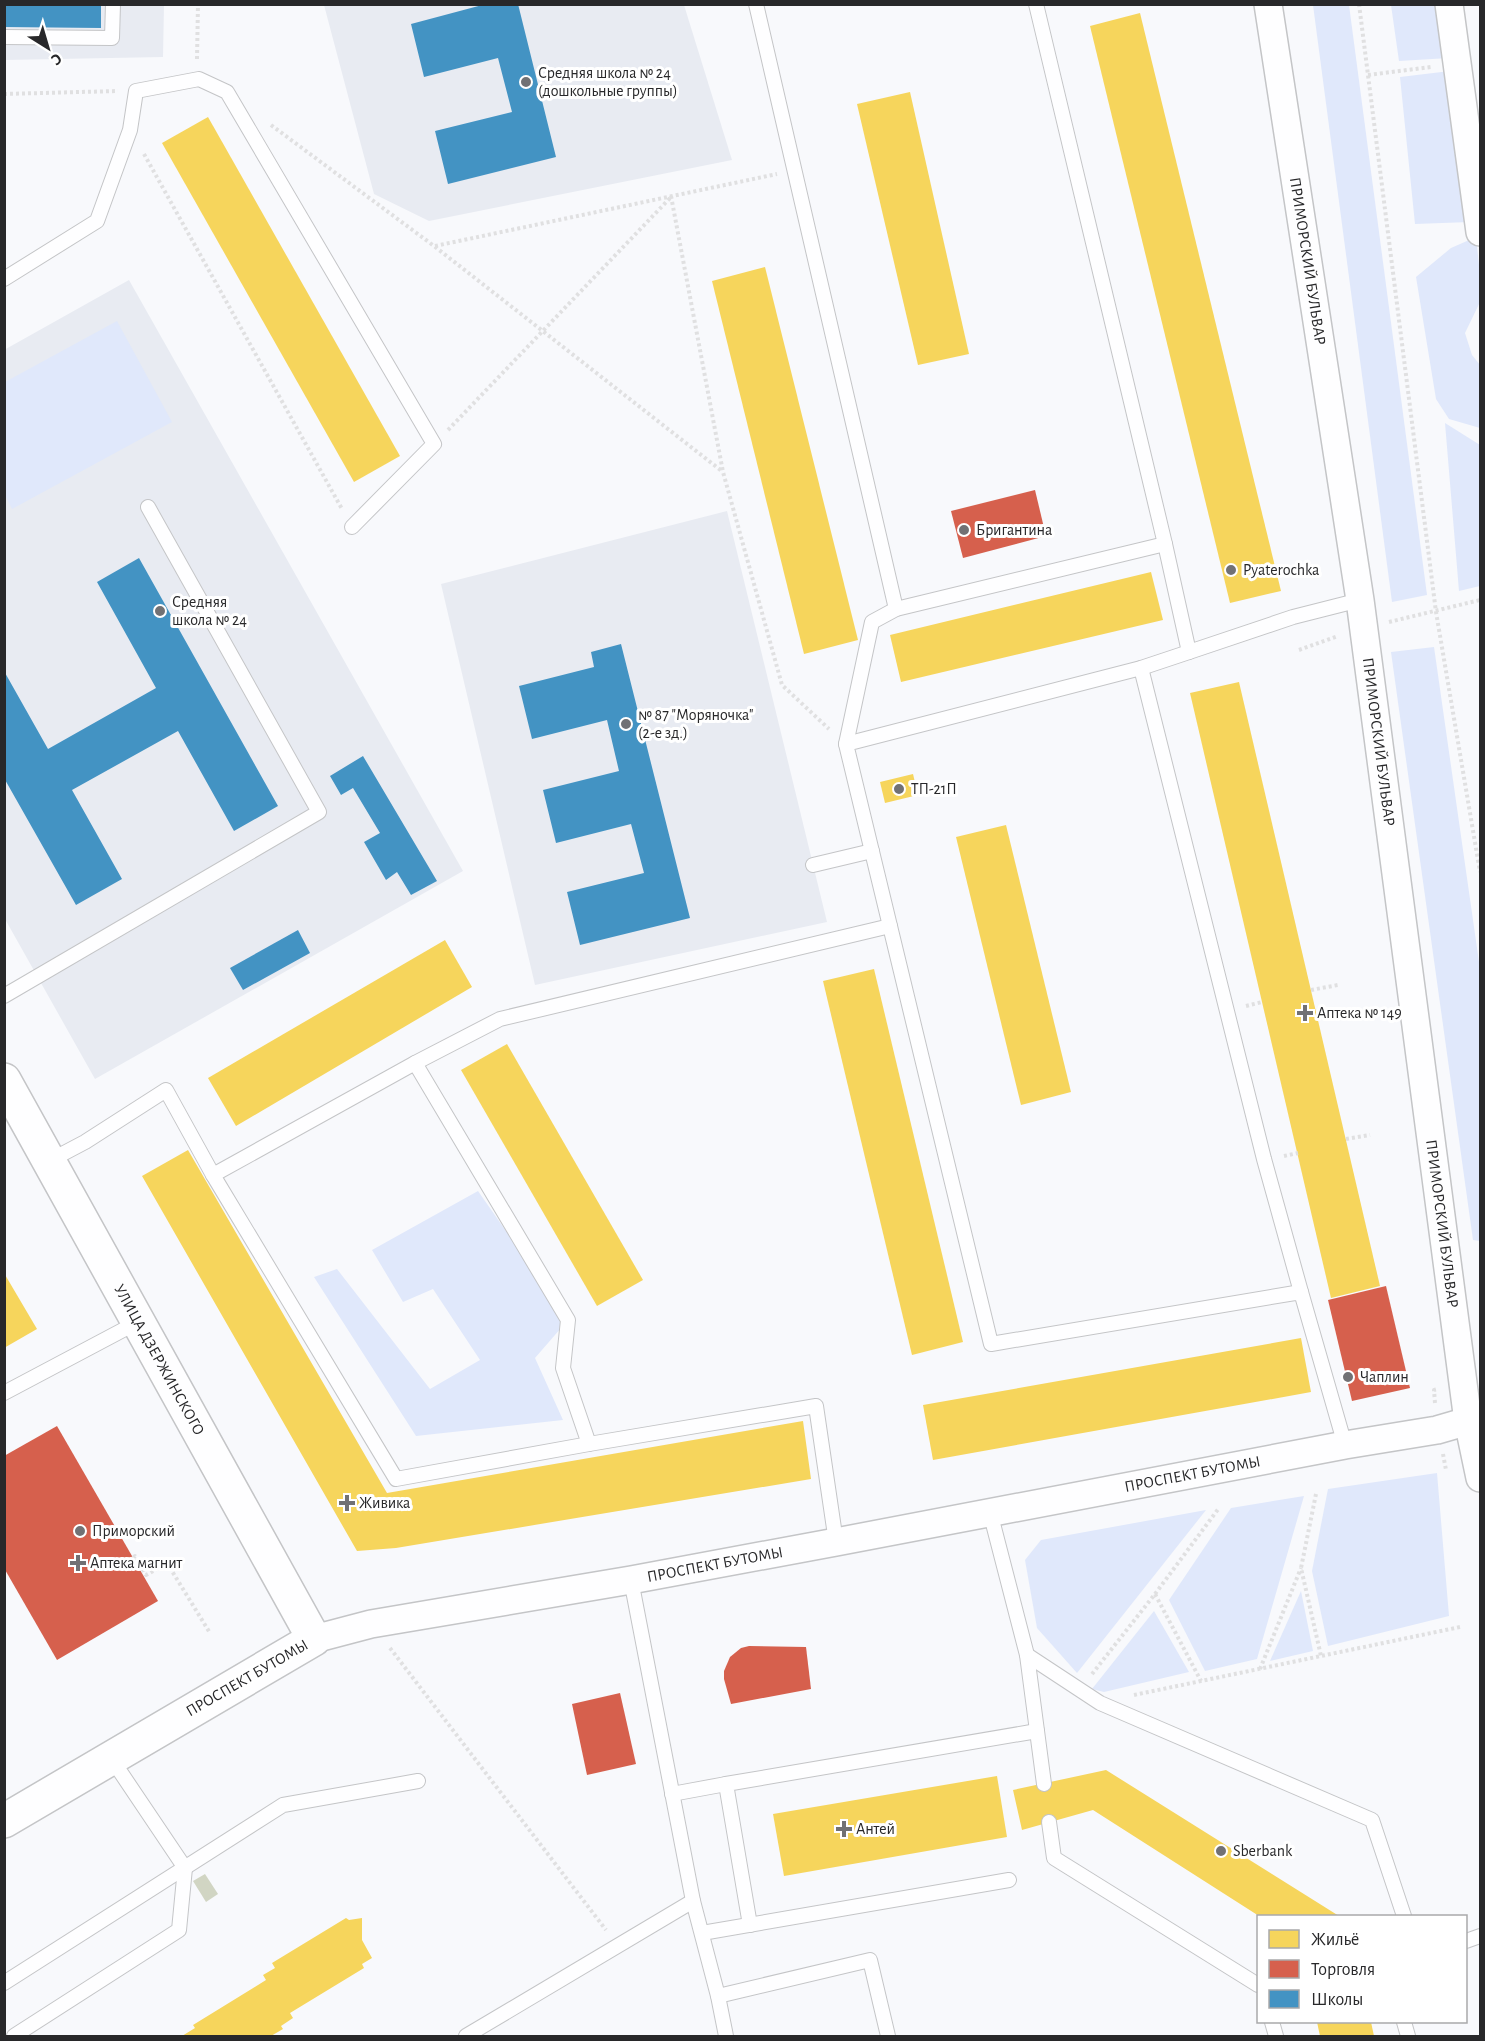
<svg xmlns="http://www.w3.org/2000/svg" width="1485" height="2041" font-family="'Alegreya Sans',sans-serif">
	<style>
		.built { fill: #e8ebf2 }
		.green { fill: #e0e8fb }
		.homes { fill: #f6d55c }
		.shops { fill: #d6604d }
		.schools { fill: #4393c3 }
		.building { fill: #d1d5c3 }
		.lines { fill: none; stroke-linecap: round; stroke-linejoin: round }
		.lane-casing { stroke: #c4c5c7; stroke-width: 16 }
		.street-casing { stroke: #c4c5c7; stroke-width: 30 }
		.secondary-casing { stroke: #c4c5c7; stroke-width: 36 }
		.path { stroke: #e0e0e1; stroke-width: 4; stroke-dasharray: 3 3; stroke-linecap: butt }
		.lane { stroke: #fefeff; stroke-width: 14 }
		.street { stroke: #fefeff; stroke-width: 27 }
		.secondary { stroke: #fefeff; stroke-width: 33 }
		.poi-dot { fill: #717174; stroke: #fff; stroke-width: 2 }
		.labels { text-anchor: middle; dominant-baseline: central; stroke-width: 6; stroke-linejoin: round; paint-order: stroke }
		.poi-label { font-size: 16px; fill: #28282a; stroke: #fff; text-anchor: start }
		.street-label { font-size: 16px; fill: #28282a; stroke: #fff }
	</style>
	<rect width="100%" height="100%" fill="#f8f9fc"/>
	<!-- built -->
	<g class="built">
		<path d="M4 5H164L163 57 5 60Z"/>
		<path d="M324 5H684L732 160 429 221 374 194Z"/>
		<path d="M129 280 463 871 95 1079 5 919 4 350Z"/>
		<path d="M727 511 827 922 535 985 441 584Z"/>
	</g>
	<!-- green -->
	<g class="green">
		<path d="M1313 5H1349L1427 595 1392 602Z"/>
		<path d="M1391 5H1440L1449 58 1399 61Z"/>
		<path d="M1450 71 1470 222 1415 224 1400 77Z"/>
		<path d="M1476 237 1480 274V302L1465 333 1472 355 1480 365V428L1449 419 1436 399 1416 277 1451 248Z"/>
		<path d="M117 321 172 422 12 509 5 495V382Z"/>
		<path d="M1445 423 1480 445V586L1459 591Z"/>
		<path d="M1434 647 1480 969V1241L1473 1240 1391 652Z"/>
		<path d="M478 1191 568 1320 535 1358 563 1420 416 1436 314 1277 337 1269 430 1389 480 1360 433 1289 403 1302 372 1250Z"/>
		<path d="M1437 1473 1449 1616 1328 1646 1312 1571 1328 1489Z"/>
		<path d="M1304 1496 1257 1659 1205 1671 1169 1600 1231 1508Z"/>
		<path d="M1206 1510 1077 1673 1037 1628 1025 1560 1041 1540Z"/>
		<path d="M1301 1591 1313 1651 1270 1661Z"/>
		<path d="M1154 1611 1189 1672 1104 1692 1092 1689Z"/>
	</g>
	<!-- homes -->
	<g class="homes">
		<path d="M1140 13 1281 591 1230 603 1090 26Z"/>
		<path d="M910 92 969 354 918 365 857 104Z"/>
		<path d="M208 117 400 456 354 482 162 143Z"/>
		<path d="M765 267 858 640 804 654 712 281Z"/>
		<path d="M1151 572 1163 620 901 682 890 635Z"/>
		<path d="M1239 682 1380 1286 1331 1298 1190 693Z"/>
		<path d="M913 774 918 795 885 803 880 782Z"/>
		<path d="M1006 825 1071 1092 1021 1105 956 837Z"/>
		<path d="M445 940 472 987 236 1126 208 1078Z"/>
		<path d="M874 969 963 1342 912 1355 823 981Z"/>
		<path d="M507 1044 643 1280 597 1306 461 1070Z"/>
		<path d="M188 1150 387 1493 803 1421 811 1479 396 1548 357 1551 142 1176Z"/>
		<path d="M4 1273 37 1329 4 1348Z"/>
		<path d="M1301 1338 1311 1392 933 1460 923 1405Z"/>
		<path d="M1106 1770 1339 1916H1259L1093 1810 1022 1830 1013 1790Z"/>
		<path d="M997 1776 1007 1837 784 1876 773 1814Z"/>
		<path d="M346 1918 349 1920 362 1918V1940L372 1958 362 1964 364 1968 290 2013 293 2018 281 2026 283 2029 271 2036H182L195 2028 193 2025 266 1980 263 1975 275 1968 272 1963Z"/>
		<path d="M1317 2022H1371L1374 2036H1320Z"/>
	</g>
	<!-- shops -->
	<g class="shops">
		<path d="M1035 490 1046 536 963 558 951 511Z"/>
		<path d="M1386 1286 1410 1388 1352 1401 1328 1300Z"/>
		<path d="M57 1426 158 1601 57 1660 4 1568V1456Z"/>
		<path d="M749 1646 806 1647 811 1689 731 1704 724 1679V1671L730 1657 741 1648Z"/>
		<path d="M620 1693 636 1764 587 1775 572 1704Z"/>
	</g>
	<!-- schools -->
	<g class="schools">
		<path d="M4 4H101V28L4 27Z"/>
		<path d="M486 4H518L556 157 448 184 435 131 512 112 498 58 424 77 411 24Z"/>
		<path d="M139 558 278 806 234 831 178 731 72 790 122 879 76 905 4 778V671L48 749 156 688 97 582Z"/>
		<path d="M621 644 690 918 580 945 567 892 644 873 631 824 556 843 543 790 619 771 607 720 532 739 519 686 594 667 591 652Z"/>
		<path d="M363 756 437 881 411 895 397 872 386 880 364 842 380 833 353 788 341 795 330 776Z"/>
		<path d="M298 930 310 953 243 990 230 968Z"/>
	</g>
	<!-- building -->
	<path class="building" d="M205 1874 218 1894 206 1902 193 1881Z"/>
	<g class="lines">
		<defs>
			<g id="lane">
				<path d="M756 4 896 609"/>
				<path d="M1036 4 1165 544"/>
				<path d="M4 37 112 38 113 4"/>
				<path d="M4 279 97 221 130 130 136 91 199 79 227 92 434 444 352 527"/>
				<path d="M1189 652 1141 668 846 744 991 1344 1301 1292 1345 1445"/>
				<path d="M1141 668 1264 1159 1301 1292"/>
				<path d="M846 744 872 622 896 609 1165 544 1189 652 1293 617 1360 600"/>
				<path d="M813 865 872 851"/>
				<path d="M4 996 319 812 148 507"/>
				<path d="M415 1063 500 1019 890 926"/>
				<path d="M49 1161 85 1142 166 1090 213 1175 396 1479 589 1444 816 1406 836 1542"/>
				<path d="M213 1175 415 1063 568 1320 563 1368 589 1444"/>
				<path d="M4 1393 138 1322"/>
				<path d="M990 1512 1027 1655 1044 1784"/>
				<path d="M631 1580 693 1901 718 1996 726 2036"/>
				<path d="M1027 1655 1100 1703 1372 1820 1404 1916"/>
				<path d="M672 1794 726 1784"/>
				<path d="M1049 1822 1054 1858 1258 1985"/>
				<path d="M750 1925 726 1784 1037 1731"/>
				<path d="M702 1933 1009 1880"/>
				<path d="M1466 1941 1480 1936"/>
				<path d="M4 1983 283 1805 418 1781"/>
				<path d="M718 1996 870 1960 888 2036"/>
				<path d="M1272 2022 1276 2036"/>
				<path d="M1404 2022 1408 2036"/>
				<path d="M14 2036 179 1930 185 1868 111 1758"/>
				<path d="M466 2036 693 1901"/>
			</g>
			<g id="street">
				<path id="s1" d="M1268 4 1360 600 1468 1421 1480 1478"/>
				<path d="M1449 4 1480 232"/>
				<path id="s2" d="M314 1639 371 1624 631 1580 836 1542 1345 1445 1437 1430 1468 1421"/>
			</g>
			<g id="secondary">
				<path id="s3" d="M4 1080 314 1639 4 1821"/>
			</g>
		</defs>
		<!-- lane casing -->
		<use href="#lane" class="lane-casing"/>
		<!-- street casing -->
		<use href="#street" class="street-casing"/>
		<!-- secondary casing -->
		<use href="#secondary" class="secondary-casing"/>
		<!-- path -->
		<g class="path">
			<path d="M1359 4 1436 612 1480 872"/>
			<path d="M197 59 198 4"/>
			<path d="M1368 75 1431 67"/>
			<path d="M4 94 118 91"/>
			<path d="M271 125 434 246 723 472"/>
			<path d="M144 154 342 509"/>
			<path d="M671 196 723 472 782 685 829 729"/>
			<path d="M435 246 777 174"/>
			<path d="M448 430 671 197"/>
			<path d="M1389 622 1480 600"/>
			<path d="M1299 650 1338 636"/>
			<path d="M1311 990 1338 985"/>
			<path d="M1246 1006 1262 1002"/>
			<path d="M1346 1139 1370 1135"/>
			<path d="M1284 1156 1298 1153"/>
			<path d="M1435 1403 1434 1390 1438 1389"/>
			<path d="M1443 1454 1446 1470"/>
			<path d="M1316 1494 1301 1568 1321 1656"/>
			<path d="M133 1558 135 1556 146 1575 167 1563 210 1633"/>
			<path d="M1155 1594 1219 1508"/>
			<path d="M390 1648 606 1930"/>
			<path d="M1260 1669 1301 1568"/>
			<path d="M1092 1674 1155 1594 1201 1681"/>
			<path d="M1134 1695 1460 1627"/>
		</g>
		<!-- lane -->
		<use href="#lane" class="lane"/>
		<!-- street -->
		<use href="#street" class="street"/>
		<!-- secondary -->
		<use href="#secondary" class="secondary"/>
	</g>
	<!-- markers -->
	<g class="poi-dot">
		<circle cx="526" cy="82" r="6"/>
		<circle cx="964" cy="530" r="6"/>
		<circle cx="1231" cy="570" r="6"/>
		<circle cx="160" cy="611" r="6"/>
		<circle cx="626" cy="724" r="6"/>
		<circle cx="899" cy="789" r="6"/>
		<path d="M1302 1004h6v6h6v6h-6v6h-6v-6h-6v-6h6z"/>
		<circle cx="1348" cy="1377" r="6"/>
		<path d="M344 1494h6v6h6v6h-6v6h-6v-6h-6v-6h6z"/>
		<circle cx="80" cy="1531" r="6"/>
		<path d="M75 1554h6v6h6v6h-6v6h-6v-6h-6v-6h6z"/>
		<path d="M841 1820h6v6h6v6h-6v6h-6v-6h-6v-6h6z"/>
		<circle cx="1221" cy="1851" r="6"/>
	</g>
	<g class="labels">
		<!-- poi labels -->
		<g class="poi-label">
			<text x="538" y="73">Средняя школа № 24<tspan x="538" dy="18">(дошкольные группы)</tspan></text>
			<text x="976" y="530">Бригантина</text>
			<text x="1243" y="570">Pyaterochka</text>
			<text x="172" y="602">Средняя<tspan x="172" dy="18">школа № 24</tspan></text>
			<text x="638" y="715">№ 87 "Моряночка"<tspan x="638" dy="18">(2-е зд.)</tspan></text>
			<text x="911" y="789">ТП-21П</text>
			<text x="1317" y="1013">Аптека № 149</text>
			<text x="1360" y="1377">Чаплин</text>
			<text x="359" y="1503">Живика</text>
			<text x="92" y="1531">Приморский</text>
			<text x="90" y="1563">Аптека магнит</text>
			<text x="856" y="1829">Антей</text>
			<text x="1233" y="1851">Sberbank</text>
		</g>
		<!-- street labels -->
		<g class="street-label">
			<text stroke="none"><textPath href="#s1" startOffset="260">ПРИМОРСКИЙ БУЛЬВАР</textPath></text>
			<text stroke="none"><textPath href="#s1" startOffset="746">ПРИМОРСКИЙ БУЛЬВАР</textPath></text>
			<text stroke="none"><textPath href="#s1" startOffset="1232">ПРИМОРСКИЙ БУЛЬВАР</textPath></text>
			<text stroke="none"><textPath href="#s3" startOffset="320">УЛИЦА ДЗЕРЖИНСКОГО</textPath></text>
			<text stroke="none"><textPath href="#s2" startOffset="894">ПРОСПЕКТ БУТОМЫ</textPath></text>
			<text stroke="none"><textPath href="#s2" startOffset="408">ПРОСПЕКТ БУТОМЫ</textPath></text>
			<text transform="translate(247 1678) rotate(-30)">ПРОСПЕКТ БУТОМЫ</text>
		</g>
	</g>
	<!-- border -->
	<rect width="1485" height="2041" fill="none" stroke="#28282a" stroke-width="12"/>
	<!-- legend -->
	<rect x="1257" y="1915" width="210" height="108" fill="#ffffff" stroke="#a9a9aa" stroke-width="1.5"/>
	<rect x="1269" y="1930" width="30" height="18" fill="#f6d55c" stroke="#a9a9aa" stroke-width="1.5"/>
	<text x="1311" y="1945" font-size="18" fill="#28282a">Жильё</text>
	<rect x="1269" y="1960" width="30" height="18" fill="#d6604d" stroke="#a9a9aa" stroke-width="1.5"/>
	<text x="1311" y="1975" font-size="18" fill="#28282a">Торговля</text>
	<rect x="1269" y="1990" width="30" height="18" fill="#4393c3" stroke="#a9a9aa" stroke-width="1.5"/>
	<text x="1311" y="2005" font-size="18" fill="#28282a">Школы</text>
	<!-- north arrow -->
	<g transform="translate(48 48) rotate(143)" stroke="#ffffff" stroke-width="4.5" paint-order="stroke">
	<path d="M0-4.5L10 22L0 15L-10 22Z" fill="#28282a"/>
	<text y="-9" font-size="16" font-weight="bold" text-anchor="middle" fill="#28282a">С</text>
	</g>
</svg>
